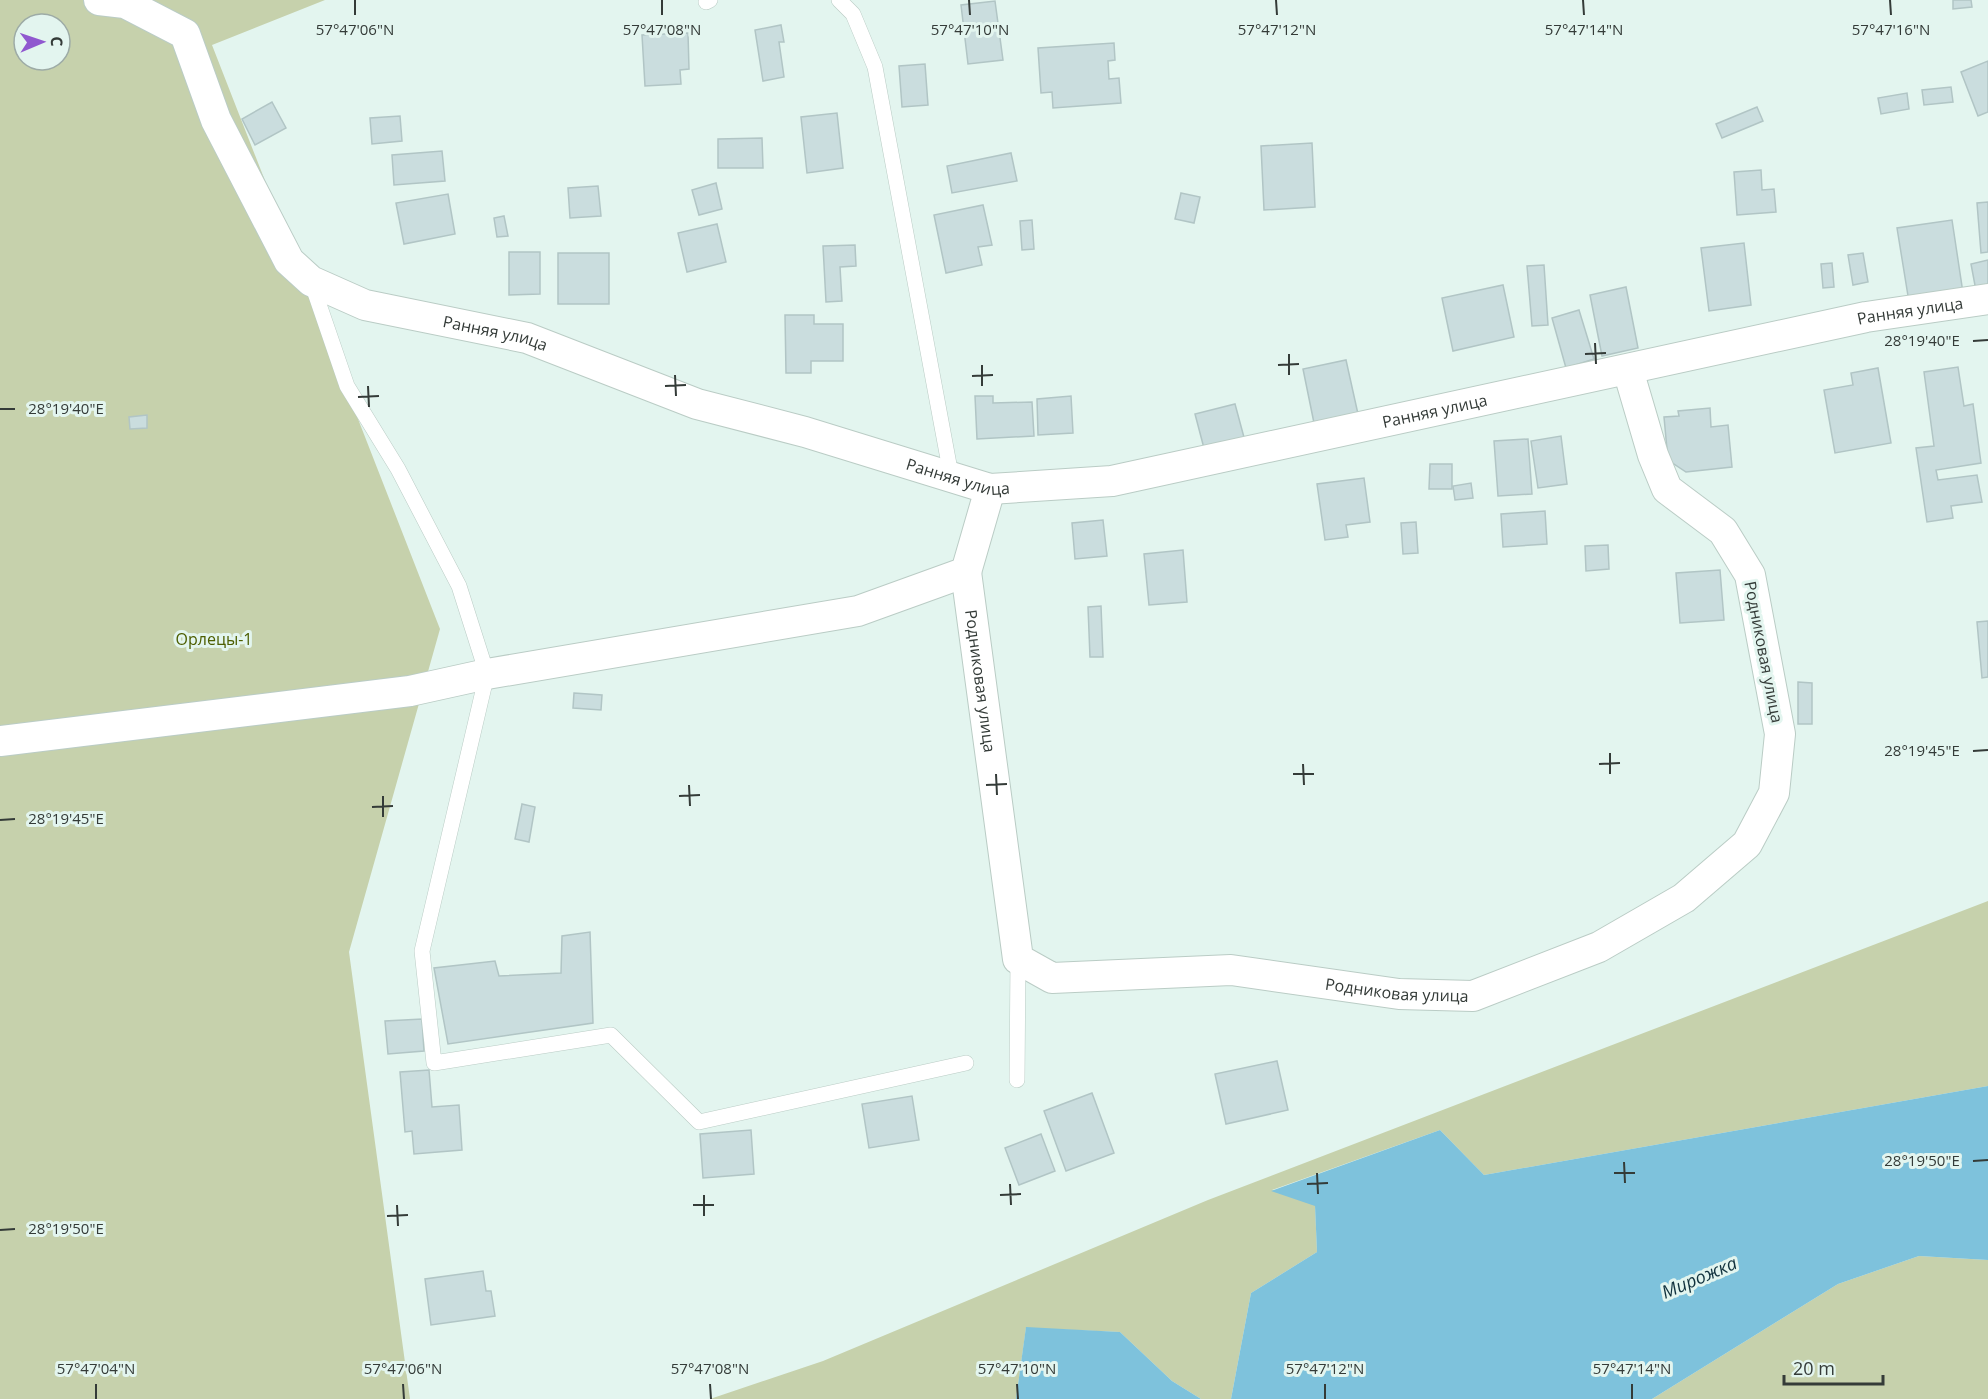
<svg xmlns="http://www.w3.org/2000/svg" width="1988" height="1399" font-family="'Open Sans',sans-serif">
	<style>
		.green { fill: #c6d1ac; fill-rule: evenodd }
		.water { fill: #7ec2dc }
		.building { fill: #caddde; stroke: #b1c5c5; stroke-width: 1.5 }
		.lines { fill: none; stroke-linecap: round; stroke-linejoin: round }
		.lane-casing { stroke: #baccc5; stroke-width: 16 }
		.street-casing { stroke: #baccc5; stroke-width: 32 }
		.lane { stroke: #fff; stroke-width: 15 }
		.street { stroke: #fff; stroke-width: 30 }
		.ticks { fill: none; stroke: #343b38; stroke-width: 2 }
		.labels { text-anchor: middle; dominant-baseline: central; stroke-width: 6; stroke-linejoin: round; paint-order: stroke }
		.street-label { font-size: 16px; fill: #343b38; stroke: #e3f5ef }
		.park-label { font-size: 16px; fill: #4d5e00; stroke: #e3f5ef }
		.water-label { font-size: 18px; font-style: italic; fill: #11323e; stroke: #e3f5ef }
		.ticks-label { font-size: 15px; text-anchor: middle; fill: #343b38; stroke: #e3f5ef; stroke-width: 6; stroke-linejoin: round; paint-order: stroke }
	</style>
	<rect width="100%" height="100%" fill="#e3f5ef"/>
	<!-- green -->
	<g class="green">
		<path d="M0 0H325L212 45 440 629 349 952 410 1399H0ZM24 24H60V60H24Z"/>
		<path d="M1988 901V1086L1484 1175 1440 1130 1272 1190 1315 1205 1317 1252 1251 1293 1231 1399H1201L1172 1381 1120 1332 1026 1328 1016 1399H710L823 1361 1208 1200Z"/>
		<path d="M1919 1256 1988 1260V1399H1652L1838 1284Z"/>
	</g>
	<!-- water -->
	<g class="water">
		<path d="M1988 1086V1260L1919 1256 1838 1284 1652 1399H1231L1251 1293 1317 1252 1315 1206 1271 1191 1440 1130 1484 1175Z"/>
		<path d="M1026 1327 1120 1332 1172 1381 1201 1399H1016Z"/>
	</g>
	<!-- building -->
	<g class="building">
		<path d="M1953 0H1971L1972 7 1953 9Z"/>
		<path d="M995 1 1003 60 968 64 961 5Z"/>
		<path d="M781 25 784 42H779L784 77 763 81 755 30Z"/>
		<path d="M688 33 689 69 680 70 681 84 645 86 642 35Z"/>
		<path d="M1114 43 1115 60 1108 61 1109 79 1119 78 1121 103 1053 108 1052 92 1041 93 1038 48Z"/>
		<path d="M1988 61V112L1978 116 1961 72Z"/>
		<path d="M925 64 928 105 902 107 899 66Z"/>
		<path d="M1951 87 1953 102 1924 105 1922 90Z"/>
		<path d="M1907 93 1909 109 1881 114 1878 98Z"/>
		<path d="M272 102 286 128 255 145 242 119Z"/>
		<path d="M1757 107 1763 121 1722 138 1716 124Z"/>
		<path d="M837 113 843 168 807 173 801 117Z"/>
		<path d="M400 116 402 141 372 144 370 118Z"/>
		<path d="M762 138 763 168H718V139Z"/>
		<path d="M1312 143 1315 207 1264 210 1261 146Z"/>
		<path d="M442 151 445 181 394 185 392 155Z"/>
		<path d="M1011 153 1017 181 952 193 947 166Z"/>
		<path d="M1761 170 1762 190 1774 189 1776 212 1737 215 1734 172Z"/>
		<path d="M716 183 722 209 699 215 692 190Z"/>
		<path d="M598 186 601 216 570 218 568 188Z"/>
		<path d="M1181 193 1200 197 1194 223 1175 219Z"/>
		<path d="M448 194 455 234 404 244 396 203Z"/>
		<path d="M1988 202V252L1981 253 1977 203Z"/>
		<path d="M983 205 992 245 978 247 982 265 946 273 934 215Z"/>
		<path d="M504 216 508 236 497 237 494 218Z"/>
		<path d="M1032 220 1034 249 1022 250 1020 221Z"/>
		<path d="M1952 220 1963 293 1909 302 1897 228Z"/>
		<path d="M717 224 726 262 687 272 678 233Z"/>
		<path d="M1744 243 1751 305 1709 311 1701 248Z"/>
		<path d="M855 245 856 266 840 267 842 301 826 302 823 246Z"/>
		<path d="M509 252H540V294L509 295Z"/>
		<rect x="558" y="253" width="51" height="51"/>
		<path d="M1863 253 1868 282 1853 285 1848 255Z"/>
		<path d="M1988 260V293L1977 296 1971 264Z"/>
		<path d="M1832 263 1834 287 1823 288 1821 264Z"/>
		<path d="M1544 265 1548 325 1532 326 1527 266Z"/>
		<path d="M1503 285 1514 337 1453 351 1442 298Z"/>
		<path d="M1626 287 1638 348 1602 356 1590 295Z"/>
		<path d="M1579 310 1594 359 1566 368 1552 318Z"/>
		<path d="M785 315H814V324H843V361H811V373H786Z"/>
		<path d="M1346 360 1358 414 1314 423 1303 369Z"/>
		<path d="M1958 367 1964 406 1973 404 1981 463 1936 470 1938 480 1977 475 1982 502 1951 506 1953 518 1927 522 1916 448 1934 446 1924 372Z"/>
		<path d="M1878 368 1891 443 1835 453 1824 390 1853 385 1851 373Z"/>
		<path d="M975 396H993V403L1032 402 1034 436 977 439Z"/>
		<path d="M1071 396 1073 433 1038 435 1037 399Z"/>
		<path d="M1235 404 1245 441 1205 452 1195 414Z"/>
		<path d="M1710 408 1711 427 1728 425 1732 467 1686 472 1668 460 1664 417 1679 416 1678 411Z"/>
		<path d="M147 415V428L130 429 129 417Z"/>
		<path d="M1561 436 1567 484 1538 488 1531 441Z"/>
		<path d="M1528 439 1532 494 1498 496 1494 441Z"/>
		<path d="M1430 464H1452V489H1429Z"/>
		<path d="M1364 478 1370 522 1346 525 1348 537 1325 540 1317 484Z"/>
		<path d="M1471 483 1473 498 1455 500 1453 486Z"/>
		<path d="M1545 511 1547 544 1503 547 1501 514Z"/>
		<path d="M1103 520 1107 556 1075 559 1072 523Z"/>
		<path d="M1416 522 1418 553 1403 554 1401 523Z"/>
		<path d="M1608 545 1609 569 1586 571 1585 546Z"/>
		<path d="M1183 550 1187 602 1149 605 1144 554Z"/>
		<path d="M1720 570 1724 620 1680 623 1676 573Z"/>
		<path d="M1101 606 1103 657H1090L1088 607Z"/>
		<path d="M1988 621V677L1982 678 1977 622Z"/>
		<path d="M1798 682 1812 683V724H1798Z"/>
		<path d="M574 693 602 695 601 710 573 708Z"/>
		<path d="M522 804 535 807 529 842 515 839Z"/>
		<path d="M590 932 593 1023 448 1044 434 968 495 961 499 976 561 973 562 936Z"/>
		<path d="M422 1019 424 1051 388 1054 385 1021Z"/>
		<path d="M1277 1061 1288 1110 1226 1124 1215 1074Z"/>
		<path d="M429 1070 432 1107 459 1105 462 1150 414 1154 412 1131 405 1132 400 1072Z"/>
		<path d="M1092 1093 1114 1153 1066 1171 1044 1111Z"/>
		<path d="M912 1096 919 1140 869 1148 862 1104Z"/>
		<path d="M751 1130 754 1174 703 1178 700 1134Z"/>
		<path d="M1041 1134 1055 1171 1019 1185 1005 1148Z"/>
		<path d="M483 1271 486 1291H491L495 1316 431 1325 425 1279Z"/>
	</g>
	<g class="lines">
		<defs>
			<g id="lane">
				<path d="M839 0 853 14 875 67 951 475"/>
				<path d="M706 2 710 0"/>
				<path d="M311 281 347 386 398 469 459 586 487 674 422 951 434 1063 611 1035 699 1122 966 1063"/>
				<path d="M1017 1080 1018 959"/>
			</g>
			<g id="street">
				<path id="s1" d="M99 0 125 3 185 34 216 120 289 261 311 281 365 305 527 338 697 404 805 432 990 489 1112 481 1866 317 1988 299"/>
				<path id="s2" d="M966 572 1018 959 1052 978 1231 970 1399 994 1473 996 1599 947 1684 898 1747 844 1774 793 1780 734 1750 575 1723 531 1667 489 1653 455 1628 370"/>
				<path d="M0 741 410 691 487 674 858 611 966 572 990 489"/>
			</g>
		</defs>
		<!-- lane casing -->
		<use href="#lane" class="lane-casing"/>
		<!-- street casing -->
		<use href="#street" class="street-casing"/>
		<!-- lane -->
		<use href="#lane" class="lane"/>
		<!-- street -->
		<use href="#street" class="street"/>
	</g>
	<!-- ticks -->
	<path class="ticks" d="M355 0V15M662 0V15M969 0 970 15M1276 0 1277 15M1583 0 1584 15M1890 0 1891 15M1973 341 1988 340M1595 343 1596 364M1289 354V375M1585 354 1606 353M982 365V386M1278 365 1299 364M675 375 676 396M972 376 993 375M368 386 369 407M665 386 686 385M358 397 379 396M0 409H15M1973 751 1988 750M1610 753V774M1303 764 1304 785M1599 764 1620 763M996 774 997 795M1293 774H1314M689 785 690 806M986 785 1007 784M383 796V817M679 796 700 795M372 807 393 806M0 820 15 819M1973 1161 1988 1160M1624 1162 1625 1183M1317 1173 1318 1194M1614 1173H1635M1010 1184 1011 1205M1307 1184 1328 1183M704 1195V1216M1000 1195 1021 1194M397 1205 398 1226M693 1205H714M387 1216 408 1215M0 1230 15 1229M96 1384V1399M403 1384 404 1399M710 1384 711 1399M1017 1384 1018 1399M1325 1384V1399M1632 1384V1399"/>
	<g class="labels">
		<!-- street labels -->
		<g class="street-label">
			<text stroke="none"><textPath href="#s1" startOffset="2024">Ранняя улица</textPath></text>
			<text stroke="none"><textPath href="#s1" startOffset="566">Ранняя улица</textPath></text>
			<text stroke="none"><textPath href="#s1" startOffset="1538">Ранняя улица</textPath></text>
			<text stroke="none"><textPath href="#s1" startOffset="1052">Ранняя улица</textPath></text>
			<text transform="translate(1764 652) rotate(79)">Родниковая улица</text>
			<text stroke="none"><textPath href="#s2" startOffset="110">Родниковая улица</textPath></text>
			<text stroke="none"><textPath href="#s2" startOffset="776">Родниковая улица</textPath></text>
		</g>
		<!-- park labels -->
		<g class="park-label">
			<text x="214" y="639">Орлецы-1</text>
		</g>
		<!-- water labels -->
		<g class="water-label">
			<text transform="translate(1699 1277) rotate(-23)">Мирожка</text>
		</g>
	</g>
	<g class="ticks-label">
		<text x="355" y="35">57°47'06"N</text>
		<text x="662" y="35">57°47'08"N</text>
		<text x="970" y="35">57°47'10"N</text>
		<text x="1277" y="35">57°47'12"N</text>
		<text x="1584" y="35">57°47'14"N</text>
		<text x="1891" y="35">57°47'16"N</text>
		<text x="1922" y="346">28°19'40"E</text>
		<text x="66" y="414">28°19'40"E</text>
		<text x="1922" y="756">28°19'45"E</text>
		<text x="66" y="824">28°19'45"E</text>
		<text x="1922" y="1166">28°19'50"E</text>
		<text x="66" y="1234">28°19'50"E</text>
		<text x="96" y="1374">57°47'04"N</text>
		<text x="403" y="1374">57°47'06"N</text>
		<text x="710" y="1374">57°47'08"N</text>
		<text x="1017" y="1374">57°47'10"N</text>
		<text x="1325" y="1374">57°47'12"N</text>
		<text x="1632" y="1374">57°47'14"N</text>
	</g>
	<!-- north arrow -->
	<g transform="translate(42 42) rotate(88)"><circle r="28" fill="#e3f5ef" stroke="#9daba6" stroke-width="1.5"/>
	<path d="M0-4.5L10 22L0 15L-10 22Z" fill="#9058cf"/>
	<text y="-9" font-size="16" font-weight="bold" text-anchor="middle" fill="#343b38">С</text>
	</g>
	<!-- scale -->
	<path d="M1784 1375v9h99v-9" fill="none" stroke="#343b38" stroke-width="3"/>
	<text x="1793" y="1375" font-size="18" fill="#343b38" stroke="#e3f5ef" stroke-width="4.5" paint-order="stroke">20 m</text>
</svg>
